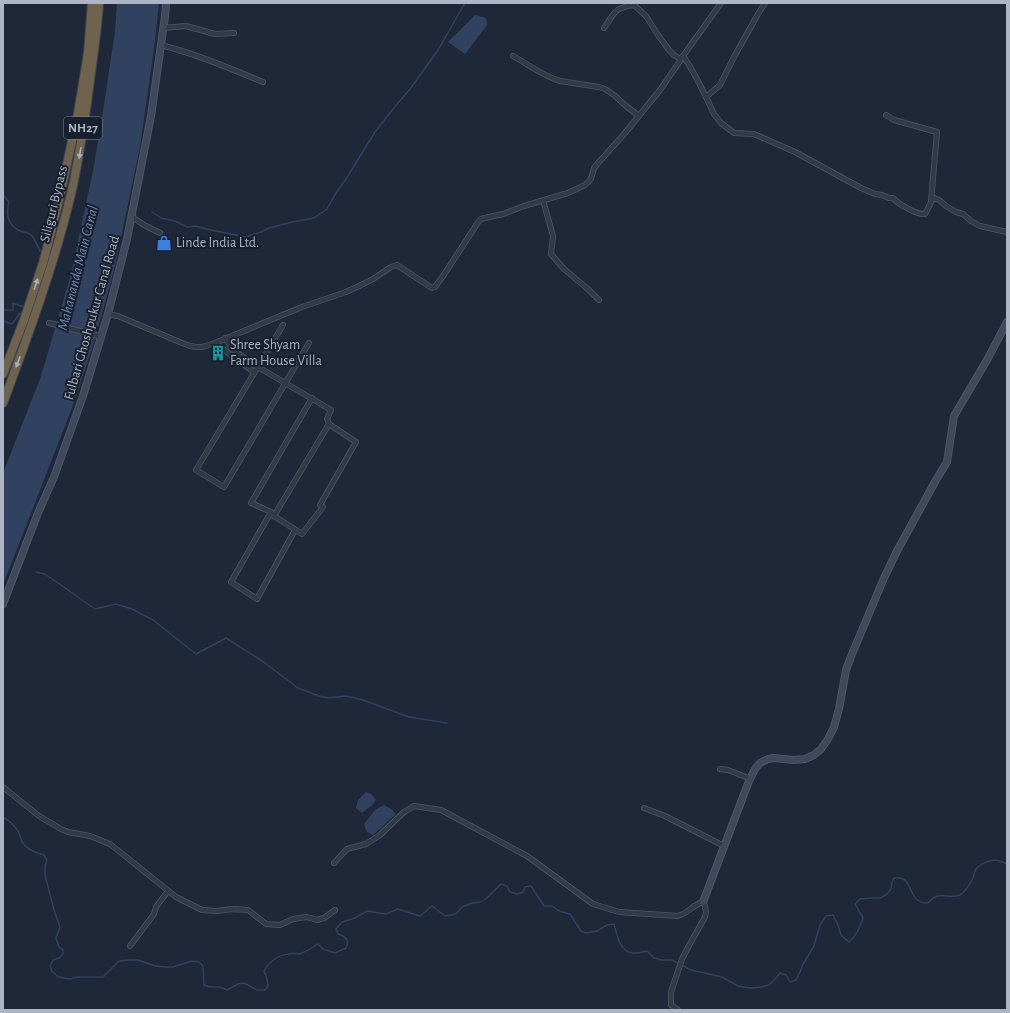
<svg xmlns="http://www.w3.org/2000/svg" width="1010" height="1013" font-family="'Alegreya Sans',sans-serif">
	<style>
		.water { fill: #304260 }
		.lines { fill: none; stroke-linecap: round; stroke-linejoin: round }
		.stream { stroke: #304260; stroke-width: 1.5 }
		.street-casing { stroke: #4f5766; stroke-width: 6 }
		.secondary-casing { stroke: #4f5766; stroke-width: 8 }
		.highway-casing { stroke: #3c4452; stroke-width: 10 }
		.street { stroke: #323a48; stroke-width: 4.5 }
		.secondary { stroke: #3f495b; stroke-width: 6 }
		.highway { stroke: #6f634e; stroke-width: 8 }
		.oneway { fill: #a9b0bf }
		.labels { text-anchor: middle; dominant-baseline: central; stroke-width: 4; stroke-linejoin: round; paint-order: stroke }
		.shield { fill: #171f2c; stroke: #7f8797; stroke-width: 1 }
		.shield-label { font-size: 13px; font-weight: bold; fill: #acb4c5 }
		.street-label { font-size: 14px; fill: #acb4c5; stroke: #171f2c }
		.poi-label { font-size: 14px; fill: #acb4c5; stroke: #171f2c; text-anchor: start }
		.water-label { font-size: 15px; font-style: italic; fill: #7289b0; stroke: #171f2c }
	</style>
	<rect width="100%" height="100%" fill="#1e2838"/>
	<!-- water -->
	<g class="water">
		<path d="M117 3H159L155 41 140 147 114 270 94 342 72 408 3 585V473L40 379 70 278 93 171 102 118 115 31Z"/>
		<path d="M475 15 486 18 487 25 465 54 448 42Z"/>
		<path d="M366 792 371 794 376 800 372 805 362 813 356 808 358 800Z"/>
		<path d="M384 805 391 809 396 814 373 835 367 832 364 824 375 810Z"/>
	</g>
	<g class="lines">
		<!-- stream -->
		<g class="stream">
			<path d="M3 195 9 202C6 214 7 223 18 230 21 232 27 232 30 234 35 238 37 246 40 251"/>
			<path d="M152 212 161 218 175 221 187 227 195 226 211 230 245 237 261 232 269 228 292 222 314 218 327 209 336 193 346 179 375 132 393 109 410 89 438 50 465 3"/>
			<path d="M3 310H13V303L26 308"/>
			<path d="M3 321 12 324 20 313H23"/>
			<path d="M36 572 45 574 95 609 116 604 132 609 153 620 196 654 226 638 265 663 298 688 319 696 328 698 346 696 363 700 409 717 447 723"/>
			<path d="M3 817C9 820 16 827 19 833 20 836 21 839 22 842 27 850 36 853 44 855L47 860 45 866V875L54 910 60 927 56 938 59 947 63 950V954L59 958 53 960 50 966 52 971 57 976 63 978 70 979 78 977H103L119 961 129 960H138L155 966 165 967H173L192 961 199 962 203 966 204 985C211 988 211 987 217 987 221 987 224 988 227 990L238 984 244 983 257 990H265L268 986 267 979 264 971C269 962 278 955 289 954 292 953 296 954 299 954 306 952 312 948 318 944L323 949 335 953 346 948C350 940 345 936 338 934L336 929 342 922 355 918 367 911 386 914 398 909 420 916 432 906 445 916 452 915 457 913 462 907 472 903 481 902 487 898 501 884 507 886 510 892 517 894 523 892 525 887 531 886 544 906H552L559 911 570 914 581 931 586 933 597 931 607 925 614 924C617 935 620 954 635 953 638 953 643 952 647 951L654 958 661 960H672L691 970 722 977 738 986 751 988 761 987 769 985 776 978 780 973 786 975 790 982 796 980 800 972 803 964 814 946 820 925 826 916 833 915 838 925 841 935 849 942C857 935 860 927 863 918L855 904 860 899 872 898H880L887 894 891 889 892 882 894 878C915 874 906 904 928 903 930 901 933 898 935 897 942 893 952 899 960 895 965 892 970 884 973 878 974 875 974 872 976 869 979 864 990 860 995 860 999 860 1003 862 1007 864"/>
		</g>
		<defs>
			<g id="street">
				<path d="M163 28 186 26 215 34 234 33"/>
				<path d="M604 28C615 13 613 8 634 5L646 16 658 35 669 50 674 55 680 59"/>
				<path d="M161 45C196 54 229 68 263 82"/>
				<path d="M513 56C529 65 543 76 560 81L599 87 605 89 614 95 626 106 639 116"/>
				<path d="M683 56C696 74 705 95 714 114L721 123 734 133 754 134 795 152 861 188 875 194 882 195 889 198H893C898 204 917 215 925 214 929 208 930 202 934 198L939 200 946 206 956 212 963 214 971 221 980 226 1007 232"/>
				<path d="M706 97 720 85 734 57 758 14 765 3"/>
				<path d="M886 115 894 120 937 132 931 201"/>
				<path d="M543 200 553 236 551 254 564 269 589 290 599 300"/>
				<path d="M131 216 144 225 160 233"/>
				<path d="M108 314 118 316 182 343 190 346 196 347H202L215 343 302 307 346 292 359 286 373 279 391 267 397 265 432 288 435 287 443 276 477 224 481 219 485 218 503 214 524 206 568 193 585 185 591 179 594 168 599 162 625 133 660 90 680 61V59L683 56 721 3"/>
				<path d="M49 323 99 336 102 334"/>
				<path d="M283 325 196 470 224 487 309 343"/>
				<path d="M225 338 232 349 258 367 331 410 327 419 329 424 274 516"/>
				<path d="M215 343 254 372"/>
				<path d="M312 398 251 503 271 512 274 516 302 534 323 507 320 505 356 442 329 424"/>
				<path d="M271 512 231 582 257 599 295 530"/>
				<path d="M720 769 728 770 751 779"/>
				<path d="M3 787 39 816 61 829 68 832 90 836 110 844 176 897 202 910 216 911 233 909 248 910 266 924 280 925 293 919 307 917 317 920 324 918 335 910"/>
				<path d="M644 808 665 816 724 846"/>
				<path d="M334 863 347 849 366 844 380 835 404 812 414 806 441 810 527 856 593 904 619 912 678 916C689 913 692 905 703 902L705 906 706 912 705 917 691 942 682 959 671 992V1005L678 1010"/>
				<path d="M130 946 154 914 156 907 168 891"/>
			</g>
			<g id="secondary">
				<path d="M3 604 38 513 54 477 83 396 108 314 127 239 151 116 165 16 166 3"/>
				<path d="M703 902 749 781 755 769 760 763 768 759 773 758 794 760 805 759 814 755 821 749 828 739 834 727 839 709 846 670 852 654 884 578 897 551 936 480 947 462 954 416 987 360 1007 322"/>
			</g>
			<g id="highway">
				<path d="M3 374 24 320 43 263 47 248 61 192 78 113 88 53 92 3"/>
				<path d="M3 403C28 336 53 268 70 198 78 167 82 135 87 103 91 70 97 36 99 3"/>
			</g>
		</defs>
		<!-- street casing -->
		<use href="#street" class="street-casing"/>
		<!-- secondary casing -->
		<use href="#secondary" class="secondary-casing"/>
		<!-- highway casing -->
		<use href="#highway" class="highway-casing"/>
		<!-- street -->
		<use href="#street" class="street"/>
		<!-- secondary -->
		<use href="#secondary" class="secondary"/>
		<!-- highway -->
		<use href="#highway" class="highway"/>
	</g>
	<!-- one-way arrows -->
	<defs><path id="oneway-solid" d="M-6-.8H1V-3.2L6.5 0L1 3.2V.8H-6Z"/></defs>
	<g class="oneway">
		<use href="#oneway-solid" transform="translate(80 153) rotate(99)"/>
		<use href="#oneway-solid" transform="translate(36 284) rotate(-72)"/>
		<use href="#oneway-solid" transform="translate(18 362) rotate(110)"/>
	</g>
	<!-- icons -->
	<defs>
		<symbol id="shop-bare" viewBox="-9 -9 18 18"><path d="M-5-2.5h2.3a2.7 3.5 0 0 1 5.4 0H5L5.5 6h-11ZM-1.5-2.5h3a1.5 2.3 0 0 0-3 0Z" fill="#3f7fe0" stroke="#171f2c" stroke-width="2.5" paint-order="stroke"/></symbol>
		<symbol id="building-bare" viewBox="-9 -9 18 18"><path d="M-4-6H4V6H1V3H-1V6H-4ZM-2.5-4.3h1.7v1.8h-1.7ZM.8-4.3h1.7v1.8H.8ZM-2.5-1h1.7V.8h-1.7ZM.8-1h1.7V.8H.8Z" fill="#0f9aa8" stroke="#171f2c" stroke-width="2.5" paint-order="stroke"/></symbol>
	</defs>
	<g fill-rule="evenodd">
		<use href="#shop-bare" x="153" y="232" width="22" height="22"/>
		<use href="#building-bare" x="207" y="342" width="22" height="22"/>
	</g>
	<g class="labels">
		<!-- shield labels -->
		<rect class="shield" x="64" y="117" width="38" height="22" rx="3"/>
		<g class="shield-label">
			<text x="83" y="128">NH27</text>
		</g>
		<!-- street labels -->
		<g class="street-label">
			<text transform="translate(54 204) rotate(-76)">Siliguri Bypass</text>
			<text transform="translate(92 318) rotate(-74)">Fulbari Ghoshpukur Canal Road</text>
		</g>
		<!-- poi labels -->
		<g class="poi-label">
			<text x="176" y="243">Linde India Ltd.</text>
			<text x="230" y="345">Shree Shyam<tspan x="230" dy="16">Farm House Villa</tspan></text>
		</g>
		<!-- water labels -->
		<g class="water-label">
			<text transform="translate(78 268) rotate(-76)">Mahananda Main Canal</text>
		</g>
	</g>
	<!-- border -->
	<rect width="1010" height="1013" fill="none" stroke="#acb4c5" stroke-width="8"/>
</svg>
